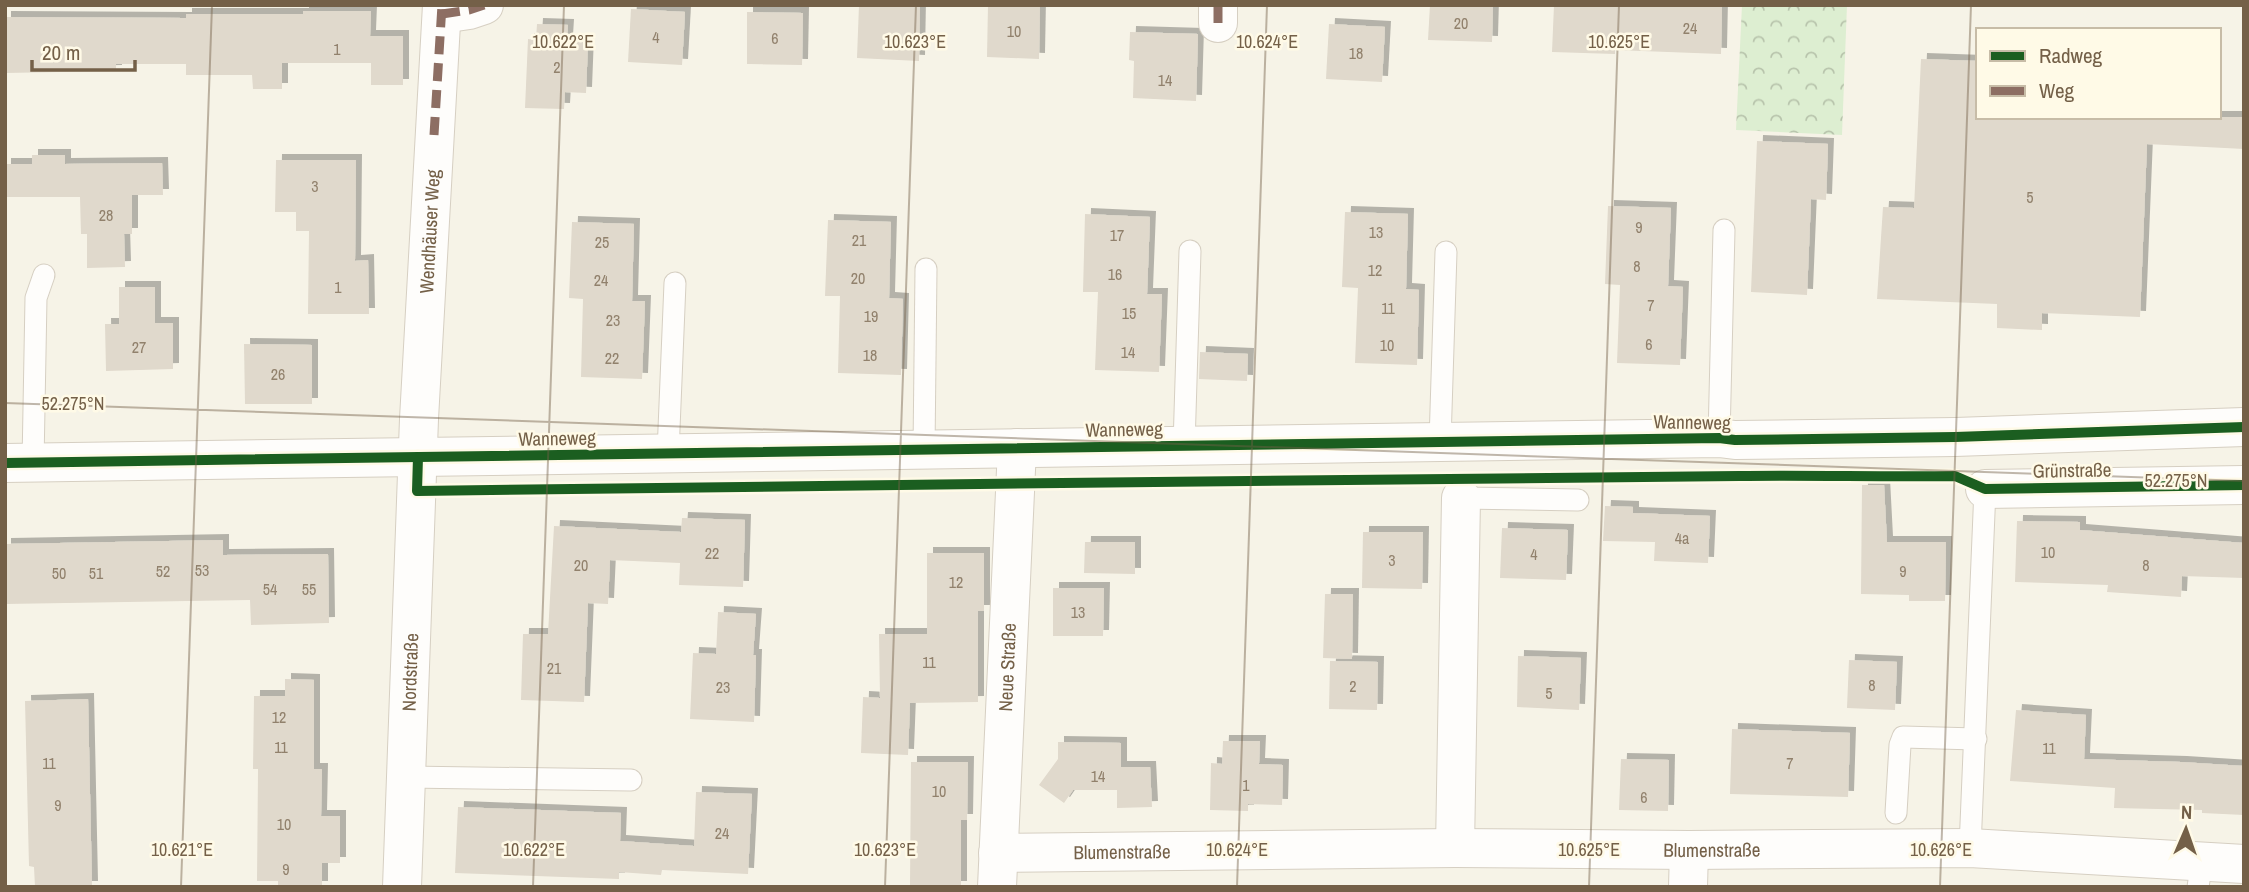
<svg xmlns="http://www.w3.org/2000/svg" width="2249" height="892" font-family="'Archivo Narrow',sans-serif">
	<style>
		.forest { fill: url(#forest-crowns) }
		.building { fill: #e0d9cc; filter: url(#shadow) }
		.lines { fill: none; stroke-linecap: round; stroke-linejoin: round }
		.lane-casing { stroke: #d6cfc2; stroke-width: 23 }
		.street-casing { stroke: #d6cfc2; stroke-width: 40 }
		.lane { stroke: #fefdfb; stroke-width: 21 }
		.street { stroke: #fefdfb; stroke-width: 38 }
		.quiet { stroke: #8d6e63; stroke-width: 9; stroke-dasharray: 18 9; stroke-linecap: butt }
		.cycleway-casing { stroke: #fffae7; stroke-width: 15 }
		.cycleway { stroke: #1b5e20; stroke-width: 10 }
		.ticks { fill: none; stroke: #746048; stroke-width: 2; stroke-opacity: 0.45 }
		.labels { text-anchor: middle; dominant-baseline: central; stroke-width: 5; stroke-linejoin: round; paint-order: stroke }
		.number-label { font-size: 16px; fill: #91816c }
		.street-label { font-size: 19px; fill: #746048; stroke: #fffae7 }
		.ticks-label { font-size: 18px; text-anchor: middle; fill: #746048; stroke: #fffae7; stroke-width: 5; stroke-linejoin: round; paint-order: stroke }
	</style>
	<defs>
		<pattern id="forest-crowns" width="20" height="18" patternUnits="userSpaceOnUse" patternTransform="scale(1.75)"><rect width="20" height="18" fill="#ddeed1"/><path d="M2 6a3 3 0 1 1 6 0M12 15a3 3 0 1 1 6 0" fill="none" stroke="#b8c4ac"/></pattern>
		<filter id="shadow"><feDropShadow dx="6" dy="-6" stdDeviation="0" flood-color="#0004"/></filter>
	</defs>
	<rect width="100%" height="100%" fill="#f6f3e7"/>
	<!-- forest -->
	<path class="forest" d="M1742 5H1847L1842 135 1736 130Z"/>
	<!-- building -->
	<g class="building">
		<path d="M859 5H920L919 61 857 58Z"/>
		<path d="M988 5H1040L1039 59 987 57Z"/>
		<path d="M1430 5H1493L1492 42 1428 40Z"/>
		<path d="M1554 5H1722L1721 54 1615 50V54L1552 52Z"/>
		<path d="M631 9 685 12 682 65 628 62Z"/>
		<path d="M303 11H371L370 36H403V85H371V63H282V89H253L252 75H186V64H116V71L5 73V17L186 18V14H303Z"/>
		<path d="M747 12 803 13 802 65 747 64Z"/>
		<path d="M537 24 568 25 567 41 588 42 586 93 565 92 564 109 525 108 528 39 536 40Z"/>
		<path d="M1329 24 1385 27 1382 82 1326 79Z"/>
		<path d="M1130 32 1198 34 1196 101 1133 98 1134 61 1129 60Z"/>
		<path d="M1921 59 1978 61V117H2244V149L2147 144 2140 317 2042 313V330L1997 328V304L1877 299 1883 207 1914 208Z"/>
		<path d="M1757 141 1828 144 1826 200 1811 199 1807 295 1751 292Z"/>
		<path d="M32 155H65V164L162 163 163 195H132V234H124L125 267 87 268V234H81L80 197H5V164H32Z"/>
		<path d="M276 160H356L355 261 368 260 369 314H308L309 231H296V212H275Z"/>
		<path d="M1608 206 1671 208 1668 286 1683 287 1680 365 1617 363 1620 285 1605 284Z"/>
		<path d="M1345 212 1408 214 1406 289 1419 290 1417 365 1355 363 1358 288 1342 287Z"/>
		<path d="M1085 214 1150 217 1147 294H1162L1159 372 1095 370 1098 292H1083Z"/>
		<path d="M828 220 891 222 889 298 903 299 901 375 838 373 840 296H825Z"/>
		<path d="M572 222 634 224 632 301H645L642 379 581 377 583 299 569 298Z"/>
		<path d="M119 287H155V323H173V369L106 371 105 324H119Z"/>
		<path d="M244 344 312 345V404H245Z"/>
		<path d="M1200 352 1248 354 1247 381 1199 379Z"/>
		<path d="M1862 485H1884L1887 542H1946L1945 601H1909V595L1861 594Z"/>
		<path d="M1605 506 1633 507V513L1710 516 1708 563 1654 561 1655 542 1603 541Z"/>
		<path d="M682 518 745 520 743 587 679 585 680 563 610 560 608 604 588 603 584 702 521 700 523 634H548L554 526 681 532Z"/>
		<path d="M2017 521 2080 522V530L2244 543V578L2182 576 2181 597 2107 592 2108 585 2015 582Z"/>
		<path d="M1502 528 1568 530 1566 580 1500 578Z"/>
		<path d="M1363 532H1423L1422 589 1362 588Z"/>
		<path d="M223 540V555L328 554 329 623 251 625 250 600 5 604V544Z"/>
		<path d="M1085 542H1135V574L1084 573Z"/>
		<path d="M927 553H984V611H978V702L910 703 908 755 861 753 863 697 880 698 879 634H927Z"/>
		<path d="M1053 588H1104L1103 636H1053Z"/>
		<path d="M1325 594H1353L1352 659 1323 658Z"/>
		<path d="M718 612 756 614 753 655H756L754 722 690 719 693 653 716 654Z"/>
		<path d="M1518 656 1581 658 1579 710 1517 707Z"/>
		<path d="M1849 660 1897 662 1895 710 1847 708Z"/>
		<path d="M1330 661 1378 662 1377 710 1329 709Z"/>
		<path d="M285 679 314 680V769H322L321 816H340V863H322V887H278V881H257L258 769H253L254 696H285Z"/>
		<path d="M88 699 92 887H35L34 867 29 866 25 701Z"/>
		<path d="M2016 710 2086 715 2084 759 2181 762 2244 766V815L2202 813V810L2114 808 2115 788 2010 781Z"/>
		<path d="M1732 729 1850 733 1848 797 1730 794Z"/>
		<path d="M1223 741H1260L1259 764 1283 765 1282 805 1248 804V811L1210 810 1211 763 1222 764Z"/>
		<path d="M1058 742 1121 743V767H1150L1152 807 1117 808V790H1073L1064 803 1039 785 1058 759Z"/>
		<path d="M1621 759 1669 760 1668 811 1619 810Z"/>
		<path d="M911 762H968L967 820H961V887H910Z"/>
		<path d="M696 792 752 794 748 874 662 870 661 875 619 872V879L455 873 458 807 621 813 620 841 694 846Z"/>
	</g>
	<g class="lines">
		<defs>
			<g id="lane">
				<path d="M1719 438 1724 230"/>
				<path d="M1440 442 1446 252"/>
				<path d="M1184 446 1190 251"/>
				<path d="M924 450 926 269"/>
				<path d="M668 453 675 283"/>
				<path d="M33 463 36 298 44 275"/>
				<path d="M1461 498 1578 500"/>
				<path d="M407 777 631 780"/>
				<path d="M1896 813 1900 745 1903 737 1976 739"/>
				<path d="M1970 848 1985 489"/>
				<path d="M2198 887 2202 861"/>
			</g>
			<g id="street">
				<path d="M442 14 469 10 484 5"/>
				<path d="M1218 23V5"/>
				<path d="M5 463 1719 438 1735 440 1955 437 2244 427"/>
				<path d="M1985 489 2244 485"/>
				<path d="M1455 848 1461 498"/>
				<path id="s1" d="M998 853 1455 848 1689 850 1970 848 2244 864"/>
				<path id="s2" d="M402 887 419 419 442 5"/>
				<path id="s3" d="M997 887 1017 448"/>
				<path d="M1688 887 1689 850"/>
			</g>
		</defs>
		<!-- lane casing -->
		<use href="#lane" class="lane-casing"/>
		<!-- street casing -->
		<use href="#street" class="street-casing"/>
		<!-- lane -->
		<use href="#lane" class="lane"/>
		<!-- street -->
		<use href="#street" class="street"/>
		<!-- quiet -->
		<g class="quiet">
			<path d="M442 14 469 10 484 5"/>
			<path d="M1218 23V5"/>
			<path d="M434 135 442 5"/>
		</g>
		<defs>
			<g id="cycleway">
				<path d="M418 457 417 491C858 484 1298 481 1739 476 1811 475 1883 477 1955 476L1985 489 2244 485"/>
				<path d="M5 463 1719 438 1735 440 1955 437 2244 427"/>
			</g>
		</defs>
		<!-- cycleway casing -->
		<use href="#cycleway" class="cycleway-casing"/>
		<!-- cycleway -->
		<use href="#cycleway" class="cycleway"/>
	</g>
	<!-- ticks -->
	<path class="ticks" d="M5 403 2244 481M181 887 212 5M533 887 564 5M885 887 916 5M1237 887 1267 5M1589 887 1619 5M1940 887 1971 5"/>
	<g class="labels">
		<!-- number labels -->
		<g class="number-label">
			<text x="1461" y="23">20</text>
			<text x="1690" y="28">24</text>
			<text x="1014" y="31">10</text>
			<text x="656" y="37">4</text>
			<text x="775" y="38">6</text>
			<text x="337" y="49">1</text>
			<text x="1356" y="53">18</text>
			<text x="557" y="67">2</text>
			<text x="1165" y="80">14</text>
			<text x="315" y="186">3</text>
			<text x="2030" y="197">5</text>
			<text x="106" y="215">28</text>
			<text x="1639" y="227">9</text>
			<text x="1376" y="232">13</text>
			<text x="1117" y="235">17</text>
			<text x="859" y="240">21</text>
			<text x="602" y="242">25</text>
			<text x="1637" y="266">8</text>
			<text x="1375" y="270">12</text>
			<text x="1115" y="274">16</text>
			<text x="858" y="278">20</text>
			<text x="601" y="280">24</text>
			<text x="338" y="287">1</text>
			<text x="1651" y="305">7</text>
			<text x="1388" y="308">11</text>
			<text x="1129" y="313">15</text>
			<text x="871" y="316">19</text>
			<text x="613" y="320">23</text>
			<text x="1649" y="344">6</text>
			<text x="1387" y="345">10</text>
			<text x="139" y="347">27</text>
			<text x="1128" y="352">14</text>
			<text x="870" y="355">18</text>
			<text x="612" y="358">22</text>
			<text x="278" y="374">26</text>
			<text x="1682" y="538">4a</text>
			<text x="2048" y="552">10</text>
			<text x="712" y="553">22</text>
			<text x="1534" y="554">4</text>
			<text x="1392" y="560">3</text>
			<text x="581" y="565">20</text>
			<text x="2146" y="565">8</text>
			<text x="202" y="570">53</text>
			<text x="163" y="571">52</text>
			<text x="1903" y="571">9</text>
			<text x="59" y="573">50</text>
			<text x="96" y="573">51</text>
			<text x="956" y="582">12</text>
			<text x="270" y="589">54</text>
			<text x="309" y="589">55</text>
			<text x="1078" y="612">13</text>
			<text x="929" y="662">11</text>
			<text x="554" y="668">21</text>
			<text x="1872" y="685">8</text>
			<text x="1353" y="686">2</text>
			<text x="723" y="687">23</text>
			<text x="1549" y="693">5</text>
			<text x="279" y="717">12</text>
			<text x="281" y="747">11</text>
			<text x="2049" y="748">11</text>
			<text x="49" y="763">11</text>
			<text x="1790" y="763">7</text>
			<text x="1098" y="776">14</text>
			<text x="1246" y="785">1</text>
			<text x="939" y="791">10</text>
			<text x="1644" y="797">6</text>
			<text x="58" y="805">9</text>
			<text x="284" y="824">10</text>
			<text x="722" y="833">24</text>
			<text x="286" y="869">9</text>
		</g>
		<!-- street labels -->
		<g class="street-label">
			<text stroke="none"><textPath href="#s2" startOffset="656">Wendhäuser Weg</textPath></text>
			<text transform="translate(1692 422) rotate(1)">Wanneweg</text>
			<text transform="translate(1124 429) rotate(-1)">Wanneweg</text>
			<text transform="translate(557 438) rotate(-1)">Wanneweg</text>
			<text transform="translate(2072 470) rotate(-1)">Grünstraße</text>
			<text stroke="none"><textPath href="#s3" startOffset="220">Neue Straße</textPath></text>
			<text stroke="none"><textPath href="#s2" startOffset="215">Nordstraße</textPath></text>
			<text stroke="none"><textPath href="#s1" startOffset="714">Blumenstraße</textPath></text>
			<text stroke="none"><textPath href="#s1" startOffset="124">Blumenstraße</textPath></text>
		</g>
	</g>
	<g class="ticks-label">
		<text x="563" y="48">10.622°E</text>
		<text x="915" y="48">10.623°E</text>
		<text x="1267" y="48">10.624°E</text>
		<text x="1619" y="48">10.625°E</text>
		<text x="73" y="410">52.275°N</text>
		<text x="2176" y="487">52.275°N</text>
		<text x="182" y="856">10.621°E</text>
		<text x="534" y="856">10.622°E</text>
		<text x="885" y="856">10.623°E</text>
		<text x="1237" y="856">10.624°E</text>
		<text x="1589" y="856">10.625°E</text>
		<text x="1941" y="856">10.626°E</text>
	</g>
	<!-- border -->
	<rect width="2249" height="892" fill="none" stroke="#746048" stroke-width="14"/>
	<!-- legend -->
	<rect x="1976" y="28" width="245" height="91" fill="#fffae7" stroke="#c7bca7" stroke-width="2"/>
	<rect x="1990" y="51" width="35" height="10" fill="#1b5e20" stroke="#c7bca7" stroke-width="2"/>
	<text x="2039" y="63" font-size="21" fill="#746048">Radweg</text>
	<rect x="1990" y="86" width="35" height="10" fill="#8d6e63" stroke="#c7bca7" stroke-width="2"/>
	<text x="2039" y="98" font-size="21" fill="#746048">Weg</text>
	<!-- north arrow -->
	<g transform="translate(2186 829) rotate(2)" stroke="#fffae7" stroke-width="5" paint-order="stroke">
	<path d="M0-5L12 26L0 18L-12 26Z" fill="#746048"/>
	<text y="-10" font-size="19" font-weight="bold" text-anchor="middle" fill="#746048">N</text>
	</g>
	<!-- scale -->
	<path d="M32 60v10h103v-10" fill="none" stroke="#746048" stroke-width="3.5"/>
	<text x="42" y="60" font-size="21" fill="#746048" stroke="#fffae7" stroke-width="5" paint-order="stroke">20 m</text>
</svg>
